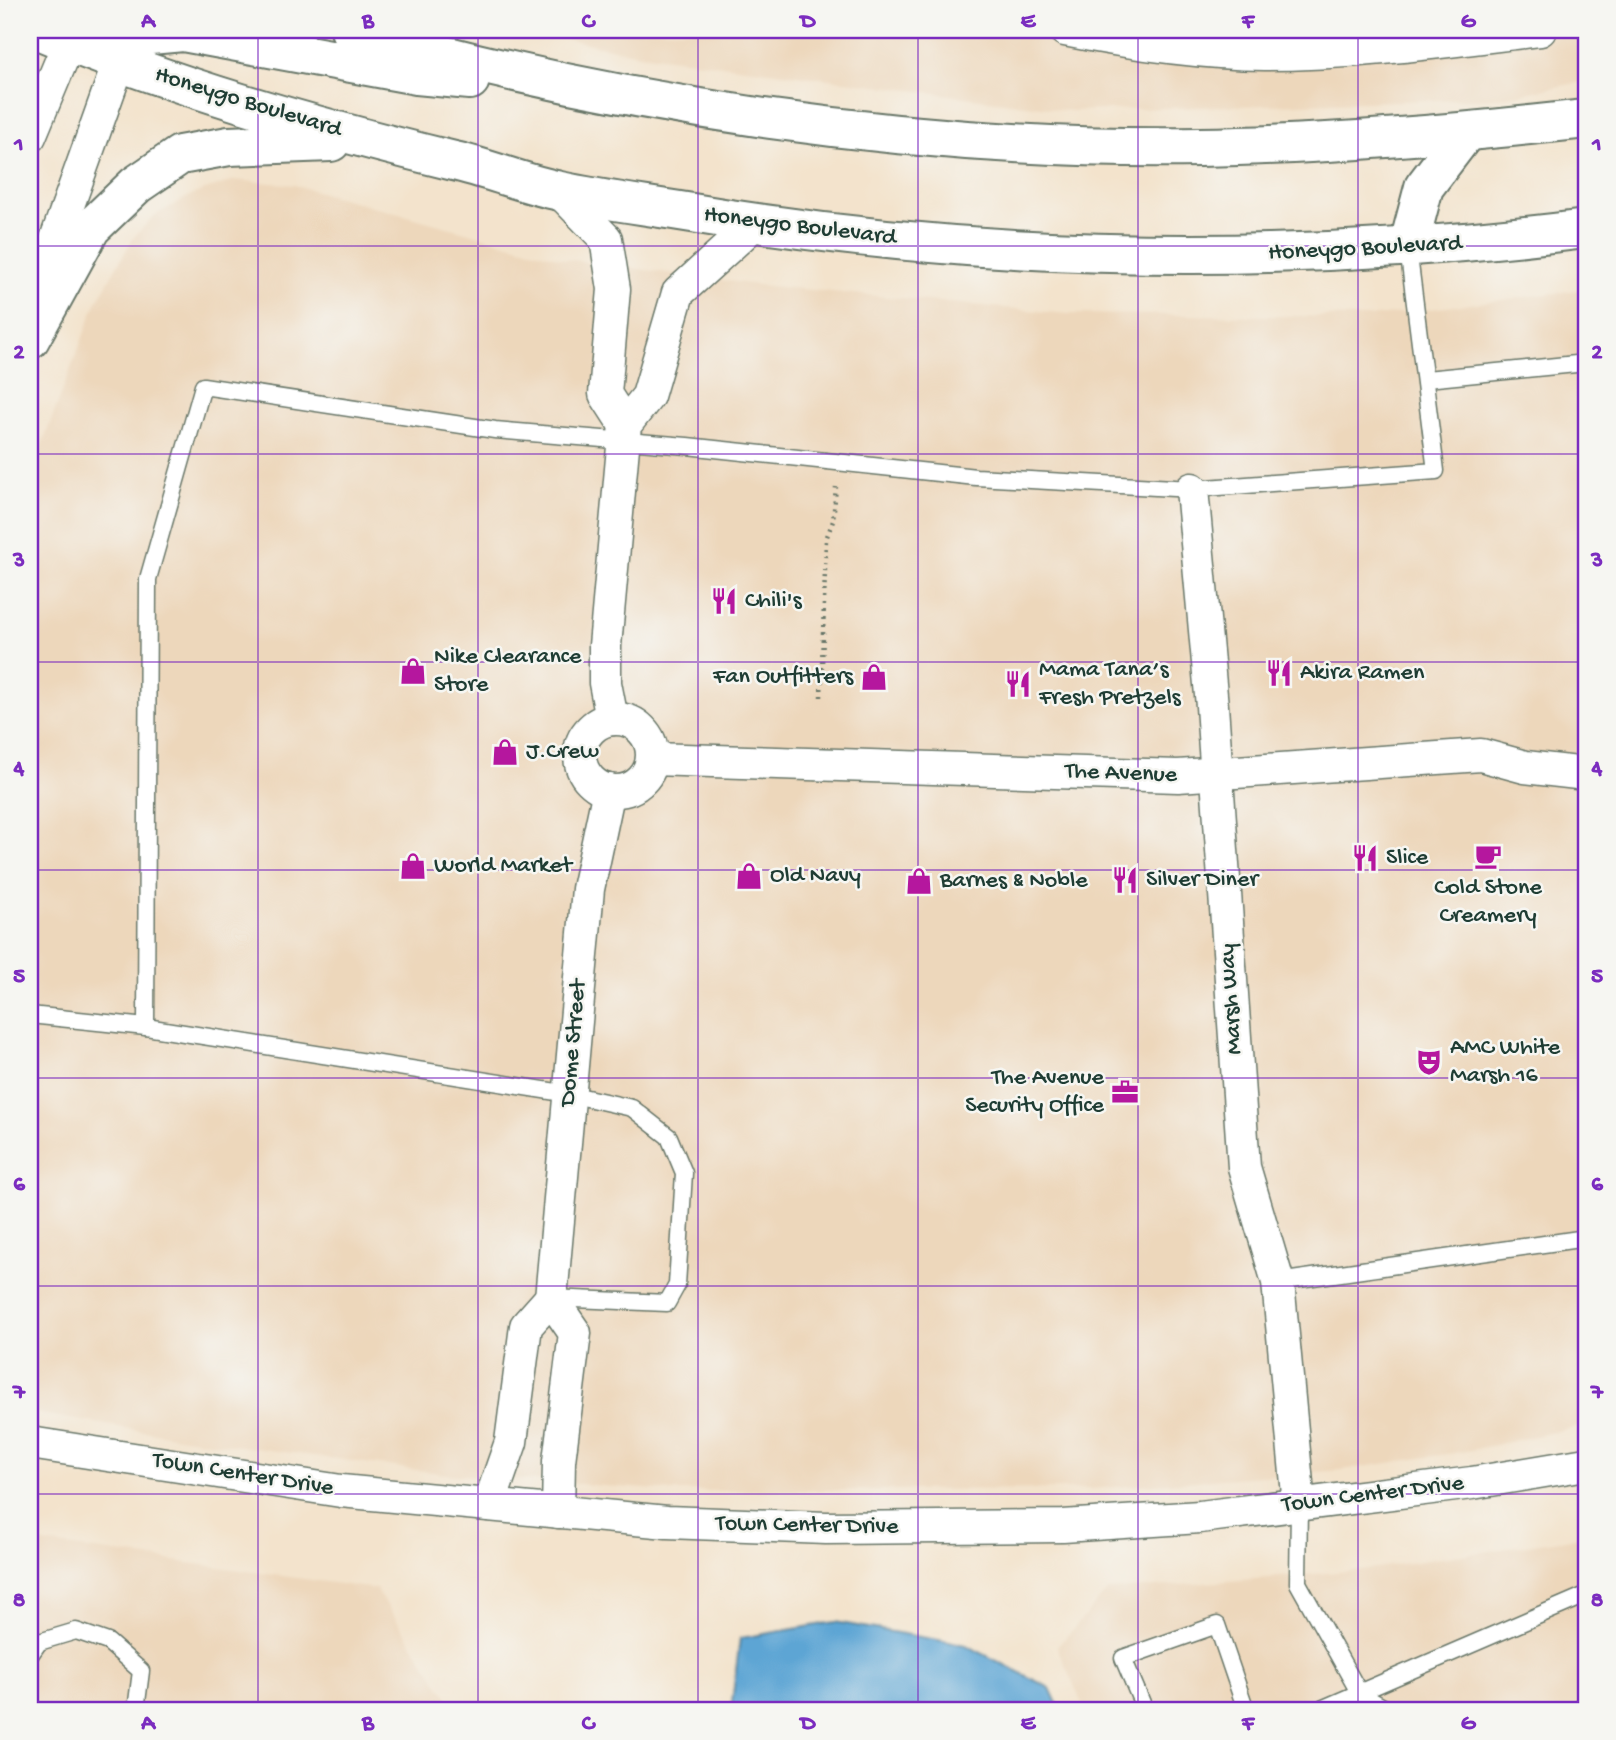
<svg xmlns="http://www.w3.org/2000/svg" width="1616" height="1740" font-family="'Gochi Hand',sans-serif">
	<style>
		.built { fill: #edd7bb }
		.water { fill: #5da5d4; stroke: #3e7184; stroke-width: 2 }
		.lines { fill: none; stroke-linecap: round; stroke-linejoin: round }
		.lane-casing { stroke: #697769; stroke-width: 19 }
		.street-casing { stroke: #697769; stroke-width: 35 }
		.secondary-casing { stroke: #697769; stroke-width: 42 }
		.path { stroke: #697769; stroke-width: 4.5; stroke-dasharray: 2 5; stroke-linecap: butt }
		.lane { stroke: #fff; stroke-width: 16 }
		.street { stroke: #fff; stroke-width: 32 }
		.secondary { stroke: #fff; stroke-width: 38 }
		.grid { fill: none; stroke: #7b2cbf; stroke-width: 2; stroke-opacity: 0.55 }
		.labels { text-anchor: middle; dominant-baseline: central; stroke-width: 5; stroke-linejoin: round; paint-order: stroke }
		.street-label { font-size: 24px; fill: #1f3d34; stroke: #f6f6f2 }
		.poi-label { font-size: 24px; fill: #1f3d34; stroke: #f6f6f2; text-anchor: start }
		.neatline { fill: none; stroke: #7b2cbf; stroke-width: 2.5 }
		.grid-label { font-size: 23px; text-anchor: middle; font-weight: bold; fill: #7b2cbf }
	</style>
	<rect width="100%" height="100%" fill="#f6f6f2"/>
	<filter id="ink" filterUnits="userSpaceOnUse"><feTurbulence type="fractalNoise" baseFrequency=".0143" numOctaves="2"/><feDisplacementMap in="SourceGraphic" scale="14" xChannelSelector="R" yChannelSelector="G"/><feConvolveMatrix kernelMatrix="1 2 1 2 8 2 1 2 1" color-interpolation-filters="sRGB"/></filter>
	<filter id="wash" filterUnits="userSpaceOnUse"><feTurbulence type="fractalNoise" baseFrequency=".00686" numOctaves="4" result="noise"/><feDisplacementMap in="SourceGraphic" scale="28" xChannelSelector="R" yChannelSelector="G"/><feGaussianBlur stdDeviation="1.57" result="paint"/><feColorMatrix in="noise" values="0 0 0 0 0 0 0 0 0 0 0 0 0 0 0 0 0 1.4 0 .05"/><feComposite in="paint" operator="in"/></filter>
	<g filter="url(#wash)">
		<rect width="100%" height="100%" fill="#f3e3cc"/>
		<!-- built -->
		<g class="built">
			<path d="M522 30H1586V81L1501 98 1071 111 639 54Z"/>
			<path d="M235 180 294 185 564 259 758 285 1068 314 1370 317 1586 289V1425L1467 1451 1342 1470 1090 1489 672 1491 446 1474 203 1441 30 1412V476L96 303 133 238 154 216 191 195Z"/>
			<path d="M1586 1536V1710H1085L1057 1647 1107 1591 1363 1570Z"/>
			<path d="M30 1541 376 1589 456 1710H30Z"/>
		</g>
		<!-- water -->
		<path class="water" d="M835 1622 966 1645 1050 1688 1060 1710H731L740 1638Z"/>
	</g>
	<g filter="url(#ink)">
		<g class="lines">
			<defs>
				<g id="lane">
					<path d="M1426 379 1586 363"/>
					<path d="M30 1015 146 1027 569 1094 632 1108 669 1137 684 1173 677 1285 667 1303 551 1298"/>
					<path d="M146 1027 148 579 203 386 495 430 687 446 976 477 1192 489 1436 471 1408 248"/>
					<path d="M1278 1282 1586 1238"/>
					<path d="M1299 1505 1298 1583 1360 1694 1388 1710"/>
					<path d="M30 1655 39 1642 76 1631 108 1642 141 1671 136 1710"/>
					<path d="M1145 1710 1123 1658 1217 1625 1246 1710"/>
					<path d="M1319 1710 1586 1595"/>
					<path d="M1574 1710 1586 1705"/>
				</g>
				<g id="street">
					<path d="M1065 30C1130 43 1198 53 1265 54 1357 54 1448 41 1540 30"/>
					<path d="M30 136 74 30"/>
					<path d="M559 191 606 239 614 289 605 394 625 425"/>
					<path d="M30 312 127 40"/>
					<path d="M1192 489 1212 706 1244 1167 1278 1282 1299 1505"/>
					<path d="M612 719 605 683V646L625 425 648 396 678 293 754 224"/>
					<circle cx="616" cy="755" r="36"/>
					<path d="M652 759 1178 776 1481 755 1525 767 1586 774"/>
					<path d="M551 1298 588 889 609 790"/>
					<path d="M30 1443 341 1491 667 1522 826 1528 1063 1526 1200 1517 1472 1483 1586 1464"/>
					<path d="M489 1505 511 1442 526 1326 551 1298 575 1333 559 1461 558 1512"/>
				</g>
				<g id="secondary">
					<path d="M38 30C174 87 311 126 454 161 490 169 524 184 560 191 602 200 644 205 686 212 987 263 1283 267 1586 229"/>
					<path d="M350 30C622 107 916 151 1199 147 1328 145 1458 133 1586 119"/>
					<path d="M73 42 183 32 417 75 470 80"/>
					<path d="M1408 248 1424 187 1466 132"/>
					<path d="M30 339 91 228 136 185 180 155 229 146 331 142"/>
				</g>
			</defs>
			<!-- lane casing -->
			<use href="#lane" class="lane-casing"/>
			<!-- street casing -->
			<use href="#street" class="street-casing"/>
			<!-- secondary casing -->
			<use href="#secondary" class="secondary-casing"/>
			<!-- path -->
			<path class="path" d="M821 697 826 539 833 521 836 487"/>
			<!-- lane -->
			<use href="#lane" class="lane"/>
			<!-- street -->
			<use href="#street" class="street"/>
			<!-- secondary -->
			<use href="#secondary" class="secondary"/>
		</g>
	</g>
	<!-- grid -->
	<path class="grid" d="M258 30V1710M478 30V1710M698 30V1710M918 30V1710M1138 30V1710M1358 30V1710M30 246H1586M30 454H1586M30 662H1586M30 870H1586M30 1078H1586M30 1286H1586M30 1494H1586"/>
	<!-- icons -->
	<defs>
		<symbol id="restaurant-bare" viewBox="-9 -9 18 18"><path d="M-5-6h1v4h1v-4h1v4h1v-4h1v5L-1.5 .5V6h-2V.5L-5-1ZM5-6V6H3V1.5H1.5Q1.5-4 5-6Z" fill="#b5179e" stroke="#f6f6f2" stroke-width="2.5" paint-order="stroke"/></symbol>
		<symbol id="shop-bare" viewBox="-9 -9 18 18"><path d="M-5-2.5h2.3a2.7 3.5 0 0 1 5.4 0H5L5.5 6h-11ZM-1.5-2.5h3a1.5 2.3 0 0 0-3 0Z" fill="#b5179e" stroke="#f6f6f2" stroke-width="2.5" paint-order="stroke"/></symbol>
		<symbol id="cafe-bare" viewBox="-9 -9 18 18"><path d="M-5.5-4.5H6V0H3Q3 3.5 0 3.5H-2.5Q-5.5 3.5-5.5 0ZM3-3.2v2h1.7v-2ZM-6 4.5H4V6H-6Z" fill="#b5179e" stroke="#f6f6f2" stroke-width="2.5" paint-order="stroke"/></symbol>
		<symbol id="theatre-bare" viewBox="-9 -9 18 18"><path d="M-5-5.5Q0-4 5-5.5V0Q5 5 0 6Q-5 5-5 0ZM-3.3-2.5H-1v1.5H-3.3ZM1-2.5H3.3v1.5H1ZM-2.8 1Q0 5.5 2.8 1Z" fill="#b5179e" stroke="#f6f6f2" stroke-width="2.5" paint-order="stroke"/></symbol>
		<symbol id="office-bare" viewBox="-9 -9 18 18"><path d="M-6-3h4V-5.5h4V-3h4V5H-6ZM-1-4.5V-3h2v-1.5ZM-6 0V1H6V0Z" fill="#b5179e" stroke="#f6f6f2" stroke-width="2.5" paint-order="stroke"/></symbol>
	</defs>
	<g fill-rule="evenodd">
		<use href="#restaurant-bare" x="705" y="582" width="38" height="38"/>
		<use href="#shop-bare" x="394" y="652" width="38" height="38"/>
		<use href="#restaurant-bare" x="1260" y="654" width="38" height="38"/>
		<use href="#shop-bare" x="855" y="658" width="38" height="38"/>
		<use href="#restaurant-bare" x="999" y="665" width="38" height="38"/>
		<use href="#shop-bare" x="486" y="733" width="38" height="38"/>
		<use href="#cafe-bare" x="1469" y="837" width="38" height="38"/>
		<use href="#restaurant-bare" x="1346" y="839" width="38" height="38"/>
		<use href="#shop-bare" x="394" y="847" width="38" height="38"/>
		<use href="#shop-bare" x="730" y="857" width="38" height="38"/>
		<use href="#restaurant-bare" x="1106" y="861" width="38" height="38"/>
		<use href="#shop-bare" x="900" y="862" width="38" height="38"/>
		<use href="#theatre-bare" x="1410" y="1043" width="38" height="38"/>
		<use href="#office-bare" x="1106" y="1073" width="38" height="38"/>
	</g>
	<g class="labels">
		<!-- street labels -->
		<g class="street-label">
			<text transform="translate(248 103) rotate(17)">Honeygo Boulevard</text>
			<text transform="translate(800 227) rotate(7)">Honeygo Boulevard</text>
			<text transform="translate(1365 249) rotate(-3)">Honeygo Boulevard</text>
			<text transform="translate(1121 774) rotate(2)">The Avenue</text>
			<text transform="translate(1232 999) rotate(-94)">Marsh Way</text>
			<text transform="translate(574 1043) rotate(-85)">Dome Street</text>
			<text transform="translate(243 1475) rotate(9)">Town Center Drive</text>
			<text transform="translate(1373 1495) rotate(-7)">Town Center Drive</text>
			<text transform="translate(807 1526) rotate(1)">Town Center Drive</text>
		</g>
		<!-- poi labels -->
		<g class="poi-label">
			<text x="745" y="601">Chili's</text>
			<text x="434" y="657">Nike Clearance<tspan x="434" dy="28">Store</tspan></text>
			<text x="1039" y="670">Mama Tana’s<tspan x="1039" dy="28">Fresh Pretzels</tspan></text>
			<text x="1300" y="673">Akira Ramen</text>
			<text x="853" y="677" text-anchor="end">Fan Outfitters</text>
			<text x="526" y="752">J.Crew</text>
			<text x="1386" y="858">Slice</text>
			<text x="434" y="866">World Market</text>
			<text x="770" y="876">Old Navy</text>
			<text x="1146" y="880">Silver Diner</text>
			<text x="940" y="881">Barnes &amp; Noble</text>
			<text x="1488" y="888" text-anchor="middle">Cold Stone<tspan x="1488" dy="28">Creamery</tspan></text>
			<text x="1450" y="1048">AMC White<tspan x="1450" dy="28">Marsh 16</tspan></text>
			<text x="1104" y="1078" text-anchor="end">The Avenue<tspan x="1104" dy="28">Security Office</tspan></text>
		</g>
	</g>
	<!-- margin -->
	<rect width="1616" height="1740" fill="none" stroke="#f6f6f2" stroke-width="77"/>
	<rect x="38" y="38" width="1540" height="1664" class="neatline"/>
	<g class="grid-label">
		<text x="148" y="27">A</text>
		<text x="368" y="27">B</text>
		<text x="588" y="27">C</text>
		<text x="808" y="27">D</text>
		<text x="1028" y="27">E</text>
		<text x="1248" y="27">F</text>
		<text x="1468" y="27">G</text>
		<text x="19" y="150">1</text>
		<text x="1597" y="150">1</text>
		<text x="19" y="358">2</text>
		<text x="1597" y="358">2</text>
		<text x="19" y="566">3</text>
		<text x="1597" y="566">3</text>
		<text x="19" y="774">4</text>
		<text x="1597" y="774">4</text>
		<text x="19" y="982">5</text>
		<text x="1597" y="982">5</text>
		<text x="19" y="1190">6</text>
		<text x="1597" y="1190">6</text>
		<text x="19" y="1398">7</text>
		<text x="1597" y="1398">7</text>
		<text x="19" y="1606">8</text>
		<text x="1597" y="1606">8</text>
		<text x="148" y="1729">A</text>
		<text x="368" y="1729">B</text>
		<text x="588" y="1729">C</text>
		<text x="808" y="1729">D</text>
		<text x="1028" y="1729">E</text>
		<text x="1248" y="1729">F</text>
		<text x="1468" y="1729">G</text>
	</g>
</svg>
